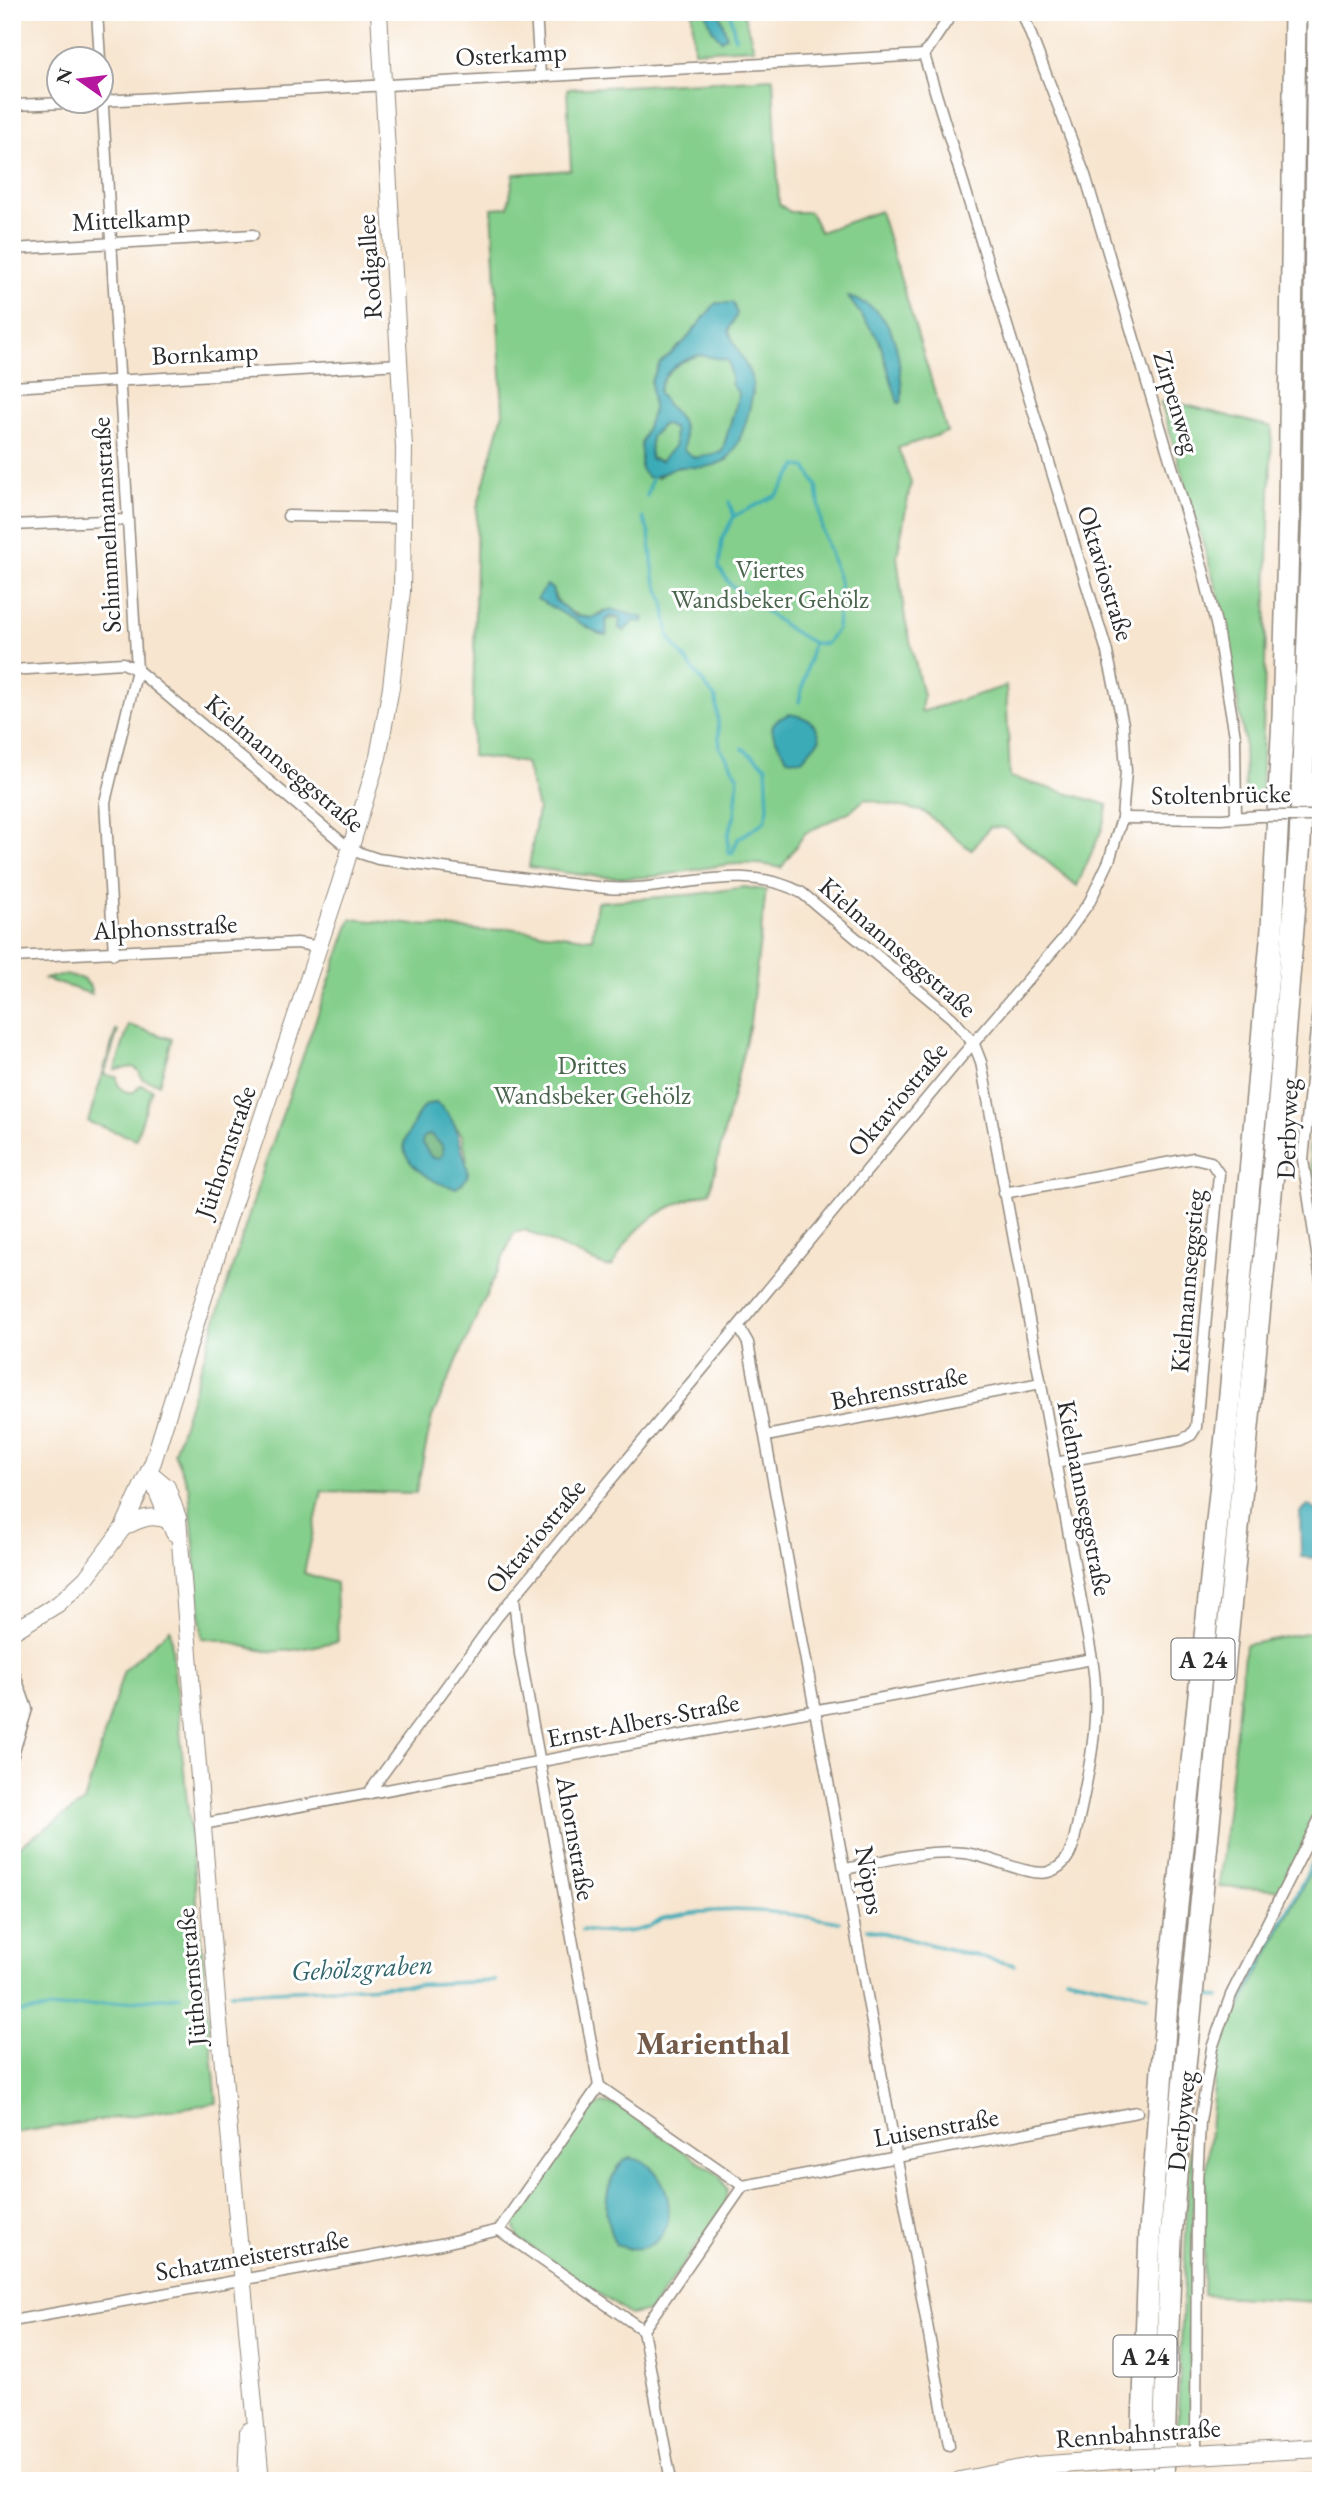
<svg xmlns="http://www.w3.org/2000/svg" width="1333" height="2493" font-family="'EB Garamond',serif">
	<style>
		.green { fill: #85cf8c; stroke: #587d5c; stroke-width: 2; fill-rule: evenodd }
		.forest { fill: #6cb278; stroke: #4c6e52; stroke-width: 2 }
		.water { fill: #3aabb7; stroke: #326b71; stroke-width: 2; fill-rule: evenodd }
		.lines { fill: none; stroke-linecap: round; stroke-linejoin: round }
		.stream { stroke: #3aabb7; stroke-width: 3.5 }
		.street-casing { stroke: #91887d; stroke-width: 13 }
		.secondary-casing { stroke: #91887d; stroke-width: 18 }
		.primary-casing { stroke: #91887d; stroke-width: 20 }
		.highway-casing { stroke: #91887d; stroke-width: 24 }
		.street { stroke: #fff; stroke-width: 10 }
		.secondary { stroke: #fff; stroke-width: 16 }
		.primary { stroke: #fff; stroke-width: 18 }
		.highway { stroke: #fff; stroke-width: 21 }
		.street-bridge-casing { stroke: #91887d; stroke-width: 13; stroke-linecap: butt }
		.primary-bridge-casing { stroke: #91887d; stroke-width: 20; stroke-linecap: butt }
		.street-bridge { stroke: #fff; stroke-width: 10 }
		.primary-bridge { stroke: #fff; stroke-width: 18 }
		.labels { text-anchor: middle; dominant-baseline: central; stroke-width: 6; stroke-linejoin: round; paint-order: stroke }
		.shield { fill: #fff; stroke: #6b6b6b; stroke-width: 2 }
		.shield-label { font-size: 24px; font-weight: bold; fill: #2b2b2b }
		.street-label { font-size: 26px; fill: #2b2b2b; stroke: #fff }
		.park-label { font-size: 26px; fill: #4a644d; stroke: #fff }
		.water-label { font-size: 28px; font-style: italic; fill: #32656a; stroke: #fff }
		.district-label { font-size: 33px; font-weight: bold; fill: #745a49; stroke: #fff }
	</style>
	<rect width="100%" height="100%" fill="#fff"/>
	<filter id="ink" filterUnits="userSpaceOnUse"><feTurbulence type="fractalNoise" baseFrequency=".0143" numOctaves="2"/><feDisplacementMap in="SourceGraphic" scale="14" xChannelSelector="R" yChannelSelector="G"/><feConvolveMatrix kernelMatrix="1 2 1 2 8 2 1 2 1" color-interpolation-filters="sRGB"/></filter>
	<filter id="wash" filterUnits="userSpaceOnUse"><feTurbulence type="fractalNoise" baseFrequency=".00686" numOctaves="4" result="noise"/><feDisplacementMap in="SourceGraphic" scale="28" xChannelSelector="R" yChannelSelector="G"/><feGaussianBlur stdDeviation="1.57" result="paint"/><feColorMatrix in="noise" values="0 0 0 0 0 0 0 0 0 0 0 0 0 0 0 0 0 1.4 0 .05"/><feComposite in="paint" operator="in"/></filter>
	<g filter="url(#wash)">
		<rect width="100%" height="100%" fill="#f7e5cf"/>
		<!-- green -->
		<g class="green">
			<path d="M692 12H743L754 48 694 51Z"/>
			<path d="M773 78 779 204 790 212H810L820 232 880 211 947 432 898 448 911 482 897 557 905 619 923 696 921 712 1006 686 1010 777 1108 805 1102 829 1077 886 1006 828 990 827 971 850 924 812 865 799 851 811 805 833 781 868C735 856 693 873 647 877 608 880 568 873 529 867L538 809 526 763 472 756 477 508 503 413 492 208 508 207 514 174 571 170 567 89ZM716 303 737 314 728 330 752 380 753 394 727 460 670 469 657 478 641 444 653 410 660 363 685 341ZM546 586 552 589C558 608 574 616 592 618L604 610 634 621 624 631 620 618 606 619 600 634 538 599Z"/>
			<path d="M699 355 728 360 732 385 739 394 722 452 694 458 684 450C687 412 675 419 658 392 665 370 677 362 699 355Z"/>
			<path d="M1166 400 1272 427 1261 800 1245 804 1244 738 1220 601 1161 402Z"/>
			<path d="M664 424 674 429 675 446 661 461 650 458 651 437Z"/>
			<path d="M744 887 766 890 750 1023 710 1192C667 1204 632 1224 613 1266L606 1267 525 1230 514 1233 432 1417 416 1493 322 1491 304 1573 336 1583 338 1641C315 1646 291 1653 267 1651 245 1648 225 1639 202 1638L189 1488 174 1453 263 1170 351 919 487 931 508 928 592 939 597 902 698 894ZM436 1103 442 1108 462 1135 467 1159 449 1187 414 1166 404 1142 427 1104Z"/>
			<path d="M60 975C75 976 90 977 92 994L45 979Z"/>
			<path d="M1321 1013V1231L1309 1149Z"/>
			<path d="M129 1025 172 1039 159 1084 142 1079 139 1071 133 1067 115 1070Z"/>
			<path d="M116 1030 118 1031 104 1075 117 1077C117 1088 123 1093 134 1092L141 1085 152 1089 136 1139 88 1122Z"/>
			<path d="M170 1629 217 2103 12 2133V1851L84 1802 124 1670Z"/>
			<path d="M1321 1630V1807L1281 1890 1219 1887 1245 1645Z"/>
			<path d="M1321 1851V2307L1317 2302 1203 2295 1205 2185 1217 2053Z"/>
			<path d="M602 2103 617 2105 720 2176 727 2189 725 2205 650 2311 630 2315 519 2239 514 2224 517 2213 588 2110ZM618 2166 662 2235 629 2249Z"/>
			<path d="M1195 2144 1190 2336 1192 2430 1177 2431 1190 2145Z"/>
			<path d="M1315 2473 1316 2481H1241V2477Z"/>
		</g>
		<!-- forest -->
		<path class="forest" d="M430 1134 442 1145 443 1154 438 1159 431 1157 422 1143 423 1136Z"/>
		<!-- water -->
		<g class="water">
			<path d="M706 12H719L727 36 721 40C711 31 710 24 706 12Z"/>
			<path d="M848 297C887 307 897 336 900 371 901 381 904 394 901 403H898L879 340Z"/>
			<path d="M716 303H733L737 314 729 330C734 348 747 362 752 380 756 396 740 452 724 461 709 469 697 467 682 467 668 466 661 479 647 477L641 469V444L653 410 651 381 660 363 685 341ZM699 355 728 360 732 385 739 394 722 452 695 458 684 450C687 412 675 420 658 392 665 370 677 362 699 355ZM663 424 674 429 675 446 661 461 650 459 651 437Z"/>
			<path d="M547 585 552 589 555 600 575 616 592 618 611 609 644 618 643 622 634 621 624 631 619 628 620 618 612 616 606 619 607 635 600 634 537 599Z"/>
			<path d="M790 714C807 717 816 721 820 739L802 760 787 758C777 738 758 725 790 714Z"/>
			<path d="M436 1103C453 1114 458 1132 462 1150 467 1167 475 1176 456 1188 438 1186 403 1166 404 1144 405 1138 411 1130 413 1124 419 1112 421 1104 436 1103ZM430 1134 442 1145 443 1154 438 1159 431 1157 422 1143 423 1137Z"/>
			<path d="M1308 1505 1321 1513 1319 1558 1301 1557 1300 1512Z"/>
			<path d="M630 2158C682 2165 686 2268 616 2245 601 2216 603 2185 624 2160Z"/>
		</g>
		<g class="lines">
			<!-- stream -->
			<g class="stream">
				<path d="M730 12 735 38"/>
				<path d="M797 466 806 467 817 486 822 529 840 583 837 629 826 644 813 643 789 629 730 584 719 568 722 539 734 516 777 495Z"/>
				<path d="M647 496 652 478"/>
				<path d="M729 502 734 516"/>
				<path d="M643 518 649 533 654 577 664 602 669 638 716 699 720 748 738 776 735 815 728 835V852L732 853 738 839 765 821 768 808 766 766 742 748"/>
				<path d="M799 702 813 643"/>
				<path d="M867 1929 1014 1965"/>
				<path d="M582 1930C602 1933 631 1935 650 1926 655 1924 658 1919 664 1918 727 1904 777 1911 839 1922"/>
				<path d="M1066 1977 1147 1995"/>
				<path d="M231 1993 495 1981"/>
				<path d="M1208 1996 1219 1997"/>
				<path d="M1241 2002 1321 1846"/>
				<path d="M12 2013 181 1996"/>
			</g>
		</g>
	</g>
	<g filter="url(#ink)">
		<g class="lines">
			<defs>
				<g id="street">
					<path d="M97 12 100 60"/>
					<path d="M536 12 540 75"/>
					<path d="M1022 12 1085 175 1203 570 1217 628 1235 736 1236 817"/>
					<path d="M102 91 137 670 105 802 114 954"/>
					<path d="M102 101 924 55"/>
					<path d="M12 105 95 102"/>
					<path d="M12 249 253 235"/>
					<path d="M12 387 400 364"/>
					<path d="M288 516 405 518"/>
					<path d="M12 525 126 520"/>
					<path d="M12 670 123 663 137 670 351 850 378 859C454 869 531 881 607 888 674 893 739 859 802 893L952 1018 974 1044 981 1062 1092 1659C1103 1721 1086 1785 1073 1845 1069 1858 1062 1868 1048 1872 1028 1877 988 1855 964 1853 924 1849 884 1861 845 1869"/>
					<path d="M1122 818 1222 819 1258 816"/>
					<path d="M12 957 297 943 320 947"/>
					<path d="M1321 980 1303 1160 1321 1280"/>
					<path d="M1004 1193 1194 1158 1211 1162 1219 1174 1196 1427 1191 1435 1181 1440 1055 1463"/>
					<path d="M739 1327 748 1343 949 2445"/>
					<path d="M766 1436 1041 1383"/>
					<path d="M514 1598 520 1654 599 2086"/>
					<path d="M12 1667 27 1709 12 1758"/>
					<path d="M368 1794 497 1617 962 1056 1063 939 1090 901 1109 861 1122 818 1126 771 1123 724 1106 648 924 55 953 12"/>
					<path d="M203 1824 1092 1659"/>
					<path d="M599 2086 743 2186 643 2330"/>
					<path d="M599 2086 499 2230 643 2330"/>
					<path d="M743 2186 1137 2112"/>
					<path d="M12 2321 441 2244 499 2230"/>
					<path d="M643 2330 671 2481"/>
					<path d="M1196 2455 1197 2181 1200 2122 1212 2048 1231 1995 1321 1816"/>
				</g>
				<g id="secondary">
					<path d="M149 1472 167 1487 178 1518 217 2000 261 2481"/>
					<path d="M149 1472 174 1533"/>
					<path d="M123 1528C139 1519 152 1513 169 1521"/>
					<path d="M12 1632 58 1604 86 1578 123 1528 153 1462 227 1223 340 883 378 757 391 687 402 591 404 447 379 12"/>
					<path d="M246 2481 248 2431"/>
				</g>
				<g id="primary">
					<path d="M1177 2456 1321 2448"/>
					<path d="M960 2481 1036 2466 1127 2459"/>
				</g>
				<g id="highway">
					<path d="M1141 2481 1150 2232 1167 2002 1229 1406 1272 929 1283 717 1289 511 1295 12"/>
					<path d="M1163 2481 1171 2238 1183 2087 1273 1173 1300 842 1313 511 1318 12"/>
				</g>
			</defs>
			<!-- street casing -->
			<use href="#street" class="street-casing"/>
			<!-- secondary casing -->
			<use href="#secondary" class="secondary-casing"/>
			<!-- primary casing -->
			<use href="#primary" class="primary-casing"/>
			<!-- highway casing -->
			<use href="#highway" class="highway-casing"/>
			<!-- street -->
			<use href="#street" class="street"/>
			<!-- secondary -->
			<use href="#secondary" class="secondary"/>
			<!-- primary -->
			<use href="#primary" class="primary"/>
			<!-- highway -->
			<use href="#highway" class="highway"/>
			<defs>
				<path id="street-bridge" d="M1258 816H1320"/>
				<path id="primary-bridge" d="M1127 2459 1177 2456"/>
			</defs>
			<!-- street-bridge casing -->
			<use href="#street-bridge" class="street-bridge-casing"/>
			<!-- primary-bridge casing -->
			<use href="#primary-bridge" class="primary-bridge-casing"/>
			<!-- street-bridge -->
			<use href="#street-bridge" class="street-bridge"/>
			<!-- primary-bridge -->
			<use href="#primary-bridge" class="primary-bridge"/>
		</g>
	</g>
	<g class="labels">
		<!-- shield labels -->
		<g class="shield">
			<rect x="1171.5" y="1638.5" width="63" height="41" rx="5"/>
			<rect x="1113.5" y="2335.5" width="63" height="41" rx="5"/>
		</g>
		<g class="shield-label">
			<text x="1203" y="1659">A 24</text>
			<text x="1145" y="2356">A 24</text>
		</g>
		<!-- street labels -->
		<g class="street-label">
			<text transform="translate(511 54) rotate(-3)">Osterkamp</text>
			<text transform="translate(131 219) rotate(-3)">Mittelkamp</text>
			<text transform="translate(369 267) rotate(-94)">Rodigallee</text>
			<text transform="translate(205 353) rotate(-3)">Bornkamp</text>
			<text transform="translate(1177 402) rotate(73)">Zirpenweg</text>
			<text transform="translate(106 525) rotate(-93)">Schimmelmannstraße</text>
			<text transform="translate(1106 573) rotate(73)">Oktaviostraße</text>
			<text transform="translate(285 763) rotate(40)">Kielmannseggstraße</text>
			<text transform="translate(1221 794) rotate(-1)">Stoltenbrücke</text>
			<text transform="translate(165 927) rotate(-3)">Alphonsstraße</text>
			<text transform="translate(898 947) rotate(41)">Kielmannseggstraße</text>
			<text transform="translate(897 1099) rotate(-50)">Oktaviostraße</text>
			<text transform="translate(1287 1129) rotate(-88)">Derbyweg</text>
			<text transform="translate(225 1152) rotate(-71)">Jüthornstraße</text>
			<text transform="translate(1187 1281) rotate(-85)">Kielmannseggstieg</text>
			<text transform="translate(899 1388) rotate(-11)">Behrensstraße</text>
			<text transform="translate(1085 1498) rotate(79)">Kielmannseggstraße</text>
			<text transform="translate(535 1536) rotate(-50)">Oktaviostraße</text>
			<text transform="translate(643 1720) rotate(-11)">Ernst-Albers-Straße</text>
			<text transform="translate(576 1838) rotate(80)">Ahornstraße</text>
			<text transform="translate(870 1880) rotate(80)">Nöpps</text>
			<text transform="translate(191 1977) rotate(-95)">Jüthornstraße</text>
			<text transform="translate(1181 2121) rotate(-84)">Derbyweg</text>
			<text transform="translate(936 2127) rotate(-10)">Luisenstraße</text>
			<text transform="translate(252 2255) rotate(-10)">Schatzmeisterstraße</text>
			<text transform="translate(1138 2433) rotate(-4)">Rennbahnstraße</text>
		</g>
		<!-- park labels -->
		<g class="park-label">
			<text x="770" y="569">Viertes<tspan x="770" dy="30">Wandsbeker Gehölz</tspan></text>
			<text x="592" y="1065">Drittes<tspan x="592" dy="30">Wandsbeker Gehölz</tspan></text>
		</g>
		<!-- water labels -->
		<g class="water-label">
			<text transform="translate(362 1967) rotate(-3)">Gehölzgraben</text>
		</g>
		<!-- district labels -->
		<g class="district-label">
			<text x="713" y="2042">Marienthal</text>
		</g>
	</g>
	<!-- margin -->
	<rect width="1333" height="2493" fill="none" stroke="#fff" stroke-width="42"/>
	<!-- north arrow -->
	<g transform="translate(80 80) rotate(284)"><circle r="33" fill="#ffffff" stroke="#aaaaaa" stroke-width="2"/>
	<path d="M0-5L12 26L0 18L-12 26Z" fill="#b5179e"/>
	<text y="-10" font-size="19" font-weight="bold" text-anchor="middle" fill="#2b2b2b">N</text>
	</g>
</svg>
